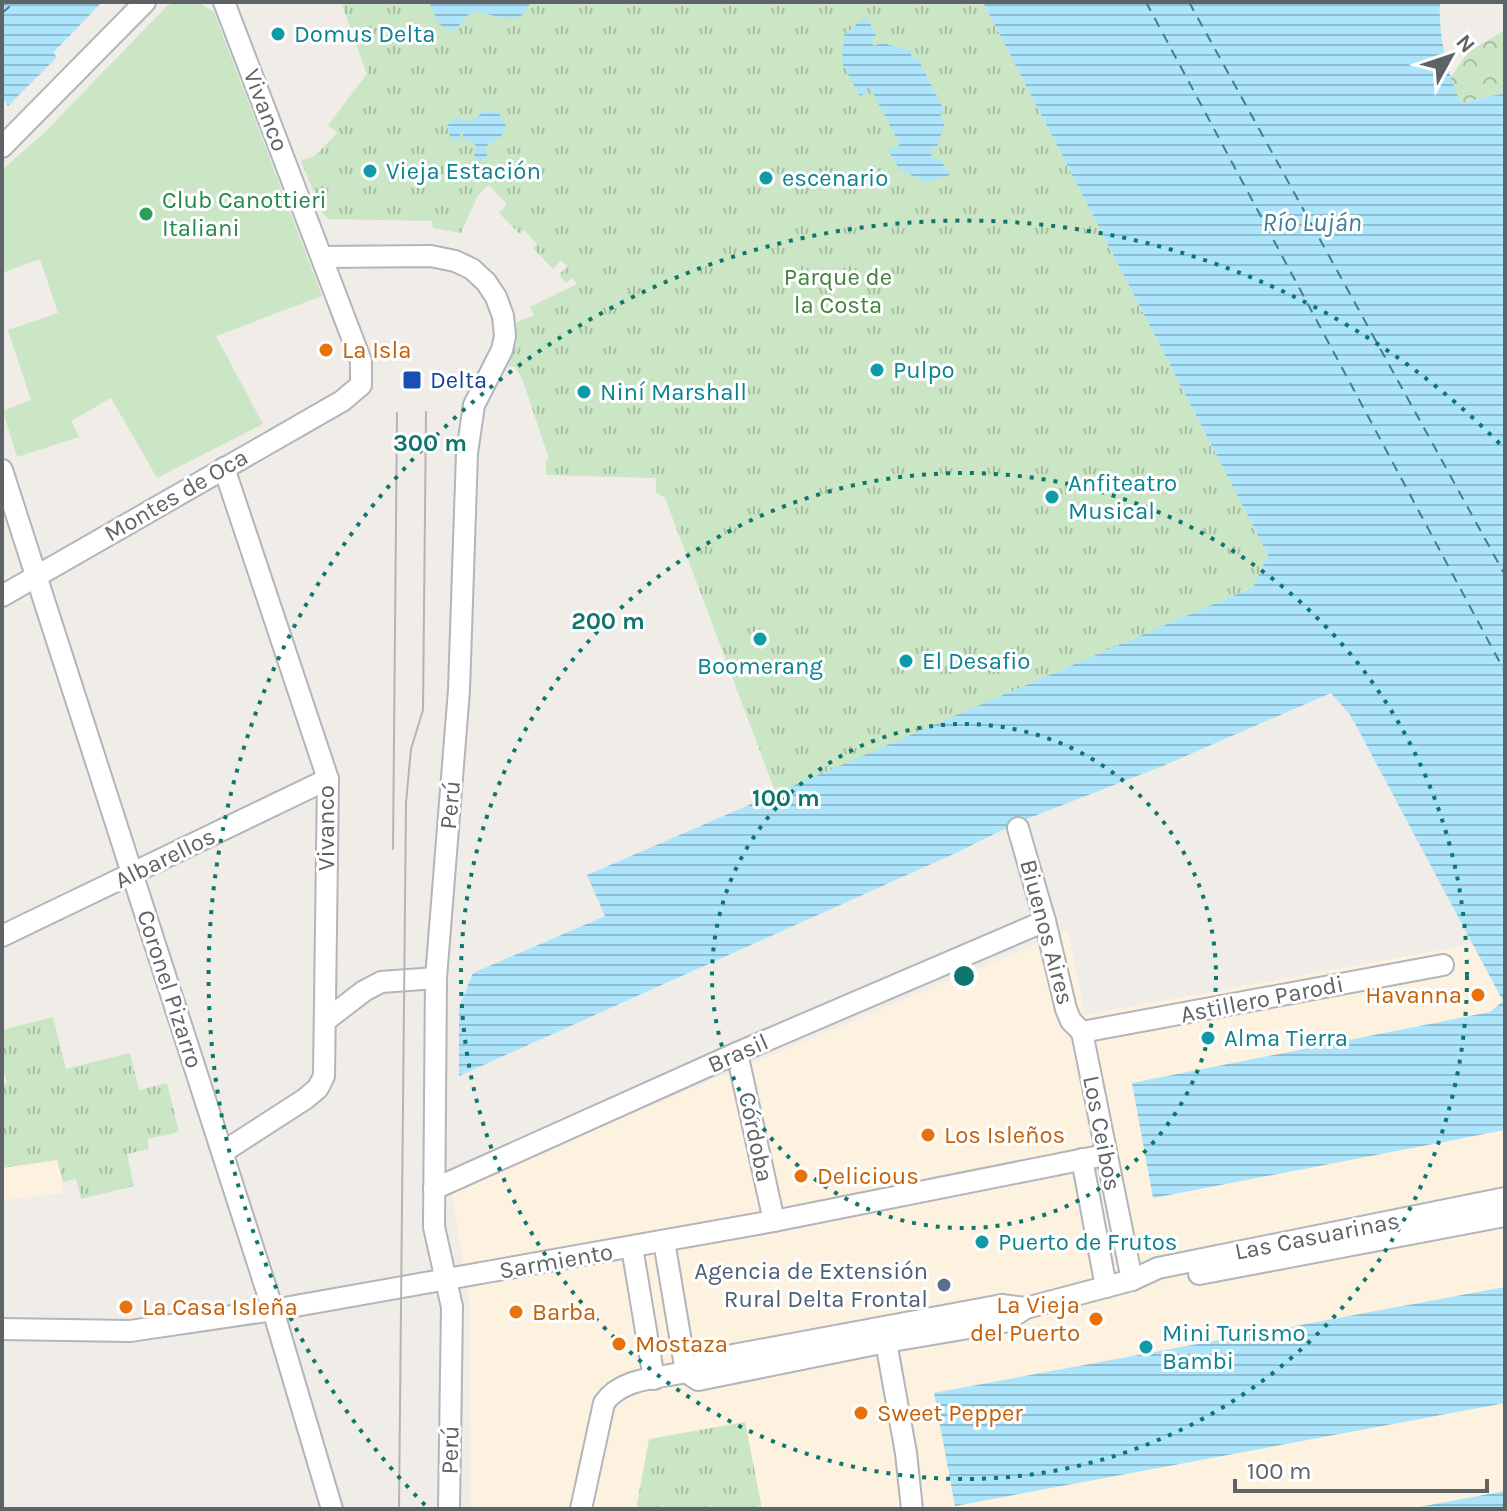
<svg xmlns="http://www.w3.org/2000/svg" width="1507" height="1511" font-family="Karla,sans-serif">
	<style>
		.commercial { fill: #fdf1df }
		.grass { fill: #cae6c5 }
		.forest { fill: url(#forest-crowns) }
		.park { fill: url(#park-tufts) }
		.water { fill: url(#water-rules) }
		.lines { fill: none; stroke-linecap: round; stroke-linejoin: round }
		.ferry { stroke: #427c9c; stroke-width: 2; stroke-dasharray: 10 8; stroke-linecap: butt }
		.minor-casing { stroke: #b2b5b9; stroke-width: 24 }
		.minor { stroke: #fff; stroke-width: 20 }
		.tram { stroke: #b3b4b5; stroke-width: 2 }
		.ring { fill: none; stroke: #0f766e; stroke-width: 4; stroke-dasharray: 4 8 }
		.culture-dot { fill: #0f9aa8; stroke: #fff; stroke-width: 3 }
		.leisure-dot { fill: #2e9e5b; stroke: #fff; stroke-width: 3 }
		.food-dot { fill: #e8710a; stroke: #fff; stroke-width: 3 }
		.transit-dot { fill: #1a4fb4; stroke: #fff; stroke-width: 3 }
		.service-dot { fill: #5c6f8a; stroke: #fff; stroke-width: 3 }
		.labels { text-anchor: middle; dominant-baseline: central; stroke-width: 6; stroke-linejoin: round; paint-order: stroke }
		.culture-label { font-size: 24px; fill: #0d838f; stroke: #fff; text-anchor: start }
		.street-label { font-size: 24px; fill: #5e6367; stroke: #fff }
		.leisure-label { font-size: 24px; fill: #27864d; stroke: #fff; text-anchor: start }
		.park-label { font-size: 24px; fill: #418339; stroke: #fff }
		.food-label { font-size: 24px; fill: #c56008; stroke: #fff; text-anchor: start }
		.transit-label { font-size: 24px; fill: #164399; stroke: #fff; text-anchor: start }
		.service-label { font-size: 24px; fill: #4e5e75; stroke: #fff; text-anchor: end }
		.water-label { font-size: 26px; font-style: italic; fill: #427c9c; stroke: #fff }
		.centre { fill: #0f766e; stroke: #fff; stroke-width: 4 }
		.ring-label { font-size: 24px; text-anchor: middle; font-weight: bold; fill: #0f766e; stroke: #fff; stroke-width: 6; stroke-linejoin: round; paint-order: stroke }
	</style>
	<defs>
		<pattern id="forest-crowns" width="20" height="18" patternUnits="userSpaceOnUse" patternTransform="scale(2)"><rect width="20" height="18" fill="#cae6c5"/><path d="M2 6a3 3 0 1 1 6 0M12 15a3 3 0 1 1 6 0" fill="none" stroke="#a7bea4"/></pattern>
		<pattern id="park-tufts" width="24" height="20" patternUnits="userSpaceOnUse" patternTransform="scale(2)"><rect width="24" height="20" fill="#cae6c5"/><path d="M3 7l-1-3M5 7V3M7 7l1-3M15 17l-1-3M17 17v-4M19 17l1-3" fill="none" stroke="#a7bea4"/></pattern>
		<pattern id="water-rules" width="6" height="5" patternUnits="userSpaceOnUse" patternTransform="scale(2)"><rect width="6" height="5" fill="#ace5fb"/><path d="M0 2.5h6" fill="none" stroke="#8fbdcf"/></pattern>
	</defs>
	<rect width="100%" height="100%" fill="#f0ece7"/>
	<!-- commercial -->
	<g class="commercial">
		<path d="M1068 931 1085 1015 1473 944 1503 1001 1490 1012 1132 1084 1154 1198 1505 1130V1287L935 1392 955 1506 1505 1403V1491L1408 1509H471L469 1298 451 1189Z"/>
		<path d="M58 1160 64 1193 2 1200V1168Z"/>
	</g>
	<!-- grass -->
	<path class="grass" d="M175 2H198L214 12 322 296 216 336 263 424 157 478 111 398 71 421 79 437 17 457 3 411 31 400 8 330 58 313 40 259 2 273V170L46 131 166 7Z"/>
	<!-- forest -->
	<path class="forest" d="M1505 30V93L1461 103 1450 79 1468 52Z"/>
	<!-- park -->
	<g class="park">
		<path d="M341 2H983L1268 555 1253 587 776 794 665 498 656 492V478L546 475V460L549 459 523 381 515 367H508L516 342 515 323 534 315 530 307 577 284 572 278 566 283 559 275 567 266 561 260 553 269 533 248 537 244 524 230 520 234 499 213 507 204 489 185 478 195 461 233 433 228 432 221 329 219 322 213 301 161 315 156 337 133 328 125 367 74Z"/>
		<path d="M53 1017 66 1069 130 1053 139 1090 167 1083 179 1132 147 1139 149 1149 127 1154 134 1186 81 1199 76 1179 63 1182 57 1160 2 1168V1085L7 1083 2 1064V1030Z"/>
		<path d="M745 1422 762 1509H636L649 1439Z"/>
	</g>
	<!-- water -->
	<g class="water">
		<path d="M2 2H102L53 53 57 57 8 106 4 100 2 101Z"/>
		<path d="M429 2H530C521 32 494 12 474 12 462 16 462 28 450 31L439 24Z"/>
		<path d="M983 2H1440C1438 36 1447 72 1461 103L1505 93V1130L1153 1198 1132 1083 1490 1012 1503 1001 1351 716 1331 693 1165 765 1014 824 958 852 459 1076V1007L473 973 605 916 587 875 1253 587 1268 555Z"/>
		<path d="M866 16 876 35 871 42 874 46 882 43 912 51 911 56 918 59 944 110 939 117 945 121 937 147 932 150 931 155 934 159 939 158 950 175 927 182 900 170 888 150 900 145 870 87 866 88 868 92 860 96 842 63 844 35Z"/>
		<path d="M486 110 498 112 506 126 501 137 486 146 487 157 480 162 474 157 476 146 474 142 463 140V132L461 131 459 141 451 139 447 126 454 118 471 121Z"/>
		<path d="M1505 1287V1403L955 1506 934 1393Z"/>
		<path d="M1505 1491V1509H1408Z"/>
	</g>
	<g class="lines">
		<!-- ferry -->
		<g class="ferry">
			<path d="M1146 2 1505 672"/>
			<path d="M1189 2 1505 575"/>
			<path d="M2 13 15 2"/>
		</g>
		<defs>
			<g id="minor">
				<path d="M2 147 145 2"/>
				<path d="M322 257 431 256 455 261 472 269 486 282 496 297 503 316 505 336 502 350 474 405 467 453 459 690 436 978 434 1227 452 1307 449 1509"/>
				<path d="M2 470 273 1310 332 1509"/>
				<path d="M2 596 342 401 361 385V361L224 2"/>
				<path d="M1018 828 1045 921 1066 1009 1071 1021 1082 1032"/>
				<path d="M2 936 328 779"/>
				<path d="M325 1021 364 991 381 982 436 978"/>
				<path d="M1082 1032 1443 965"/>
				<path d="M1082 1032 1132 1280"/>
				<path d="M737 1053 774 1221"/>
				<path d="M223 1152 305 1099 318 1088 324 1076 328 779 224 468"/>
				<path d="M1082 1159 1106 1287"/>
				<path d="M434 1189 737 1053 1045 921"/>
				<path d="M664 1241 686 1372 706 1360 1002 1305 1026 1308"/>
				<path d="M632 1247 654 1379"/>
				<path d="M1199 1274 1505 1216"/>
				<path d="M2 1329 130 1331 273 1310 774 1221 1105 1155"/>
				<path d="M884 1331 906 1453 912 1509"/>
				<path d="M581 1509 604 1403C621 1378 658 1378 686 1372L698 1380 886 1342 1004 1322 1026 1308 1132 1280 1158 1268 1505 1198"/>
			</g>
		</defs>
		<!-- minor casing -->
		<use href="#minor" class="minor-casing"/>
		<!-- minor -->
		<use href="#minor" class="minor"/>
		<!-- tram -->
		<g class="tram">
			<path d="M393 849 397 413"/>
			<path d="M399 1509 406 803 411 749 423 710 426 412"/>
		</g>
	</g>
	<!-- distance rings -->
	<g class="ring">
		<circle cx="964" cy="976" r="252"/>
		<circle cx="964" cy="976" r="503"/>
		<path d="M425 1505A755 755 0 1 1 1503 447"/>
	</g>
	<!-- markers -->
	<g class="culture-dot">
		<circle cx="278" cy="34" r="8"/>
		<circle cx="370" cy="171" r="8"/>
		<circle cx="766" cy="178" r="8"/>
		<circle cx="877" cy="370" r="8"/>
		<circle cx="584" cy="392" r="8"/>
		<circle cx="1052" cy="497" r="8"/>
		<circle cx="760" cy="639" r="8"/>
		<circle cx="906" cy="661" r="8"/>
		<circle cx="1208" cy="1038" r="8"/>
		<circle cx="982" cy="1242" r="8"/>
		<circle cx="1146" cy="1347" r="8"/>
	</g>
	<circle class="leisure-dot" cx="146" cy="214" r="8"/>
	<g class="food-dot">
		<circle cx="326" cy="350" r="8"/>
		<circle cx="1478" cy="995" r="8"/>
		<circle cx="928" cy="1135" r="8"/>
		<circle cx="801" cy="1176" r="8"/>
		<circle cx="126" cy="1307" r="8"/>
		<circle cx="516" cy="1312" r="8"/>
		<circle cx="1096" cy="1319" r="8"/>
		<circle cx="619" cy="1344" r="8"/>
		<circle cx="861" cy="1413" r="8"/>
	</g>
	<rect class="transit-dot" x="402" y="370" width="20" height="20" rx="4"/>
	<circle class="service-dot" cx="944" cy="1285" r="8"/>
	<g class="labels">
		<!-- culture labels -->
		<g class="culture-label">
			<text x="294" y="34">Domus Delta</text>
			<text x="386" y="171">Vieja Estación</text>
			<text x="782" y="178">escenario</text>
			<text x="893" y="370">Pulpo</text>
			<text x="600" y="392">Niní Marshall</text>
			<text x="1068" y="483">Anfiteatro<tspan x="1068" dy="28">Musical</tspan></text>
			<text x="922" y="661">El Desafio</text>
			<text x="760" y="666" text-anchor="middle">Boomerang</text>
			<text x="1224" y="1038">Alma Tierra</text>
			<text x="998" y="1242">Puerto de Frutos</text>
			<text x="1162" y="1333">Mini Turismo<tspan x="1162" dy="28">Bambi</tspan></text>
		</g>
		<!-- street labels -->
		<g class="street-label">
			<text transform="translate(266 110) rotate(69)">Vivanco</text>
			<text transform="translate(176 495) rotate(-30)">Montes de Oca</text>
			<text transform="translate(450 805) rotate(-85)">Perú</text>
			<text transform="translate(326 828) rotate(-90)">Vivanco</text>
			<text transform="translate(165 858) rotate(-26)">Albarellos</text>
			<text transform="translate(1047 932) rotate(75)">Biuenos Aires</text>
			<text transform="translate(170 989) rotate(72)">Coronel Pizarro</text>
			<text transform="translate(1262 999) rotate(-11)">Astillero Parodi</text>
			<text transform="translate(738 1053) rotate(-24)">Brasil</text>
			<text transform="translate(1102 1133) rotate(79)">Los Ceibos</text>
			<text transform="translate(756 1137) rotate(78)">Córdoba</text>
			<text transform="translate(1317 1236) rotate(-11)">Las Casuarinas</text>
			<text transform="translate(556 1261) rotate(-10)">Sarmiento</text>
			<text transform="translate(450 1450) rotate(-89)">Perú</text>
		</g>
		<!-- leisure labels -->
		<g class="leisure-label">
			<text x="162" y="200">Club Canottieri<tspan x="162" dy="28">Italiani</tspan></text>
		</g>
		<!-- park labels -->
		<g class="park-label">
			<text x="838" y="277">Parque de<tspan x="838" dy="28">la Costa</tspan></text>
		</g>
		<!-- food labels -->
		<g class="food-label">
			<text x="342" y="350">La Isla</text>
			<text x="1462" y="995" text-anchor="end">Havanna</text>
			<text x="944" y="1135">Los Isleños</text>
			<text x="817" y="1176">Delicious</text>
			<text x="1080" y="1305" text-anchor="end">La Vieja<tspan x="1080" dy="28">del Puerto</tspan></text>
			<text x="142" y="1307">La Casa Isleña</text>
			<text x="532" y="1312">Barba</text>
			<text x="635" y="1344">Mostaza</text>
			<text x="877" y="1413">Sweet Pepper</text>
		</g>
		<!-- transit labels -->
		<g class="transit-label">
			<text x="430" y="380">Delta</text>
		</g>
		<!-- service labels -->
		<g class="service-label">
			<text x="928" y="1271">Agencia de Extensión<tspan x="928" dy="28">Rural Delta Frontal</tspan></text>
		</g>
		<!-- water labels -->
		<g class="water-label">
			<text x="1312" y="222">Río Luján</text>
		</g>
	</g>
	<circle cx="964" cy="976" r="12" class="centre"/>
	<g class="ring-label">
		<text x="430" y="451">300 m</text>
		<text x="608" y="629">200 m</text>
		<text x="786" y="806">100 m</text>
	</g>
	<!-- border -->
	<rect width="1507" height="1511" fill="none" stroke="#5e6367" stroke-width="8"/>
	<!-- north arrow -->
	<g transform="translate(1451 56) rotate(50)" stroke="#ffffff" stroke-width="6" paint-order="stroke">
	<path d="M0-6L14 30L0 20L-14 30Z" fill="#5e6367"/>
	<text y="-12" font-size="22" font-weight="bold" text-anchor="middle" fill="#5e6367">N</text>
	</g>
	<!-- scale -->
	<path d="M1235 1479v12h252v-12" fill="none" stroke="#5e6367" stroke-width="4"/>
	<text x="1247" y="1479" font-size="24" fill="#5e6367" stroke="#ffffff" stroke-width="6" paint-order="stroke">100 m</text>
</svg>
